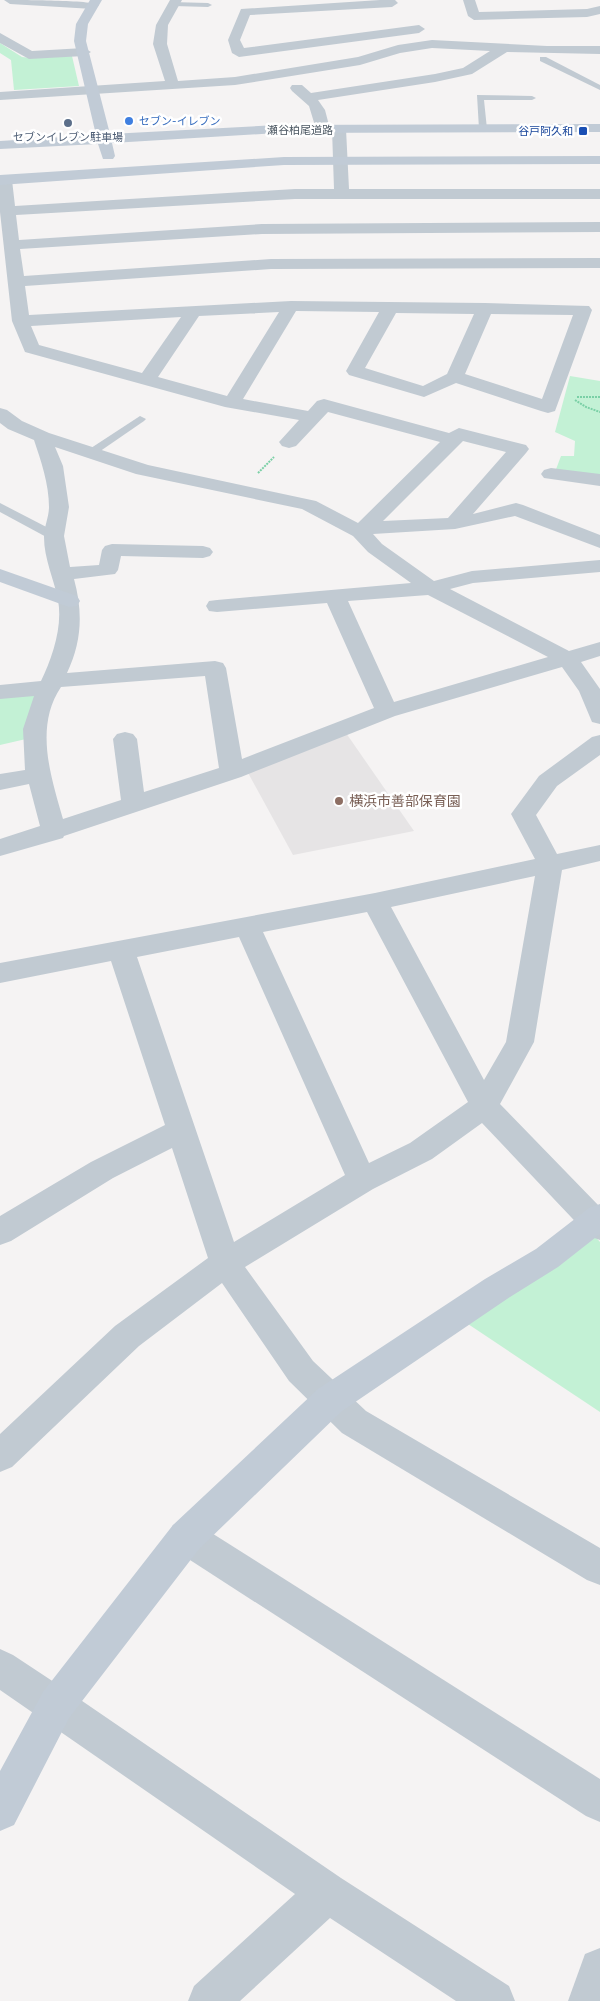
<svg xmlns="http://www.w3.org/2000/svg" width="600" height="2001" font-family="'Fira Sans','Noto Sans JP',sans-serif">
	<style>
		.education { fill: #e6e4e5 }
		.green { fill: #c3f1d5 }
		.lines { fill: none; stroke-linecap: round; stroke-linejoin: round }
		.path { stroke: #7ad0a6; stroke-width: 2; stroke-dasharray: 2 1; stroke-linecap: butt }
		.lane { fill: #c1cad2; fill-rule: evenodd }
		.street { fill: #c1cad2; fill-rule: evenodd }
		.secondary { fill: #c1cbd6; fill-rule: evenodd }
		.shop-dot { fill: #3f7fe0; stroke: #fff; stroke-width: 2 }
		.service-dot { fill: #5c6f8a; stroke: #fff; stroke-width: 2 }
		.transit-dot { fill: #1a4fb4; stroke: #fff; stroke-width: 2 }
		.education-dot { fill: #8d6e63; stroke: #fff; stroke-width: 2 }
		.labels { text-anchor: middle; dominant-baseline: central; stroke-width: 5; stroke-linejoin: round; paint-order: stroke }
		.far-shop-label { font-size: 11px; fill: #366cbe; stroke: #fff; text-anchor: start }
		.far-street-label { font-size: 11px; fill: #4a5661; stroke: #fff }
		.far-transit-label { font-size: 11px; fill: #164399; stroke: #fff; text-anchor: end }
		.far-service-label { font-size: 11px; fill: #4e5e75; stroke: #fff }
		.education-label { font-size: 14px; fill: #785e54; stroke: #fff; text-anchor: start }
	</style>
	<rect width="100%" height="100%" fill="#f5f3f3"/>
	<!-- education -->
	<path class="education" d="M346 733 414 831 293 855 247 771Z"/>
	<!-- green -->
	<g class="green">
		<path d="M0 43 22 57 31 58 72 56 79 86 14 90 11 60 0 53Z"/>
		<path d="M570 376 600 381V477L555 472 561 456H574L575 441 555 432Z"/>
		<path d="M37 693 26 739 0 745V698Z"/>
		<path d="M593 1234 600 1242V1412L465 1322Z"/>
	</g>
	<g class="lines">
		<!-- path -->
		<g class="path">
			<path d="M577 397H600"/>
			<path d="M575 400 586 407 600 412"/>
			<path d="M258 473 274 457"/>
		</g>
		<!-- lane -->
		<g class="lane">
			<path d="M171 2 208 3 212 5 208 7 174 6 170 4Z"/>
			<path d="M540 57H546L600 85V90L540 61Z"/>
			<path d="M477 95 532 96 536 98 532 100H484L487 129 483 132 479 129Z"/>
			<path d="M140 416 146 419 144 421 96 454H88L86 452 88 450Z"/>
			<path d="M0 503 58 533 60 536 54 540 50 539 0 512Z"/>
		</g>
		<!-- street -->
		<g class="street">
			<path d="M4 0C19 0 92 0 99 5L93 9 10 4Z"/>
			<path d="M170 0H182L168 25 167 44 178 81 235 77 358 57 398 45 432 40 547 46H600V54L507 52 472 74 435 82 318 100 325 110 330 129 328 132H318L316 129 309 106 292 91 290 88 292 85H302L311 93 435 74 463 68 490 51 432 48 400 53 360 65 235 85 0 100V92L165 81 153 44 156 25Z"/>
			<path d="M380 0H395L398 3 392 7 250 15 240 40 244 48 419 25 425 29 419 33 239 57 232 53 228 40 241 9Z"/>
			<path d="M463 0H475L479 12 587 9 600 6V14L587 17 474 20 468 16Z"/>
			<path d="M0 33 32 51 84 48 91 52 84 56 29 59 0 43Z"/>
			<path d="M339 125 344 126 346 129 349 189H600V199H295L16 215 19 240 262 224 600 222V232L262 234 20 249 24 276 271 259 600 258V268L271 269 25 286 29 315 291 301 485 303 589 306 592 310 555 411 548 413 541 411 456 383 424 397 349 375 346 371 379 312 296 311 243 399 308 411 317 401 324 399 449 433 459 428 526 445 529 449 526 453 473 514 516 503 523 505 600 535V548L515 516 455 529 373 534 382 544 434 581 472 571 600 560V572L473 583 450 589 569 651 600 642V656L581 662 600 689V724L592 722 579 691 562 667 395 716 241 777 64 836 63 838 0 856V839L40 826 29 784 0 790V774L25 770 23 729 34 696 0 699V685L41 681C52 658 63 627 58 600 54 579 44 559 44 537 44 527 49 517 49 507 49 484 41 461 34 440L8 429 0 423V408L7 410 22 421 49 433 148 465 316 501 358 523 440 442 328 412 296 446 289 448 282 446 279 442 299 420 225 407 25 352 12 321 0 212V176L9 177 12 180 15 206 295 189H334L332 129 334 126ZM279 312 227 396 158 377 199 316ZM396 313 474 314 447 374 423 386 365 368ZM491 314 573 315 542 399 465 374ZM181 317 142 373 39 345 31 326ZM463 441 506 452 448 518 383 521ZM55 447 136 474 302 509 353 536 368 552 411 583 217 600 209 601 206 606 209 611 217 612 327 603 374 708 242 759 226 668 223 663 215 661 67 673C82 642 83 612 74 579L115 574 118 570 121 556 203 558 210 556 213 552 210 548 203 546 112 544 105 546 102 550 99 565 70 567 64 536 69 507 63 466ZM428 595 548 657 394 702 348 601ZM205 676 219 768 144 792 137 739 133 734 125 732 117 734 113 739 121 800 63 819C51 777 34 727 61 687Z"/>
			<path d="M551 468 600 474V486L544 478 541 474 544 470Z"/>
			<path d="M600 735V755L557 786 536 815 557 854 600 845V861L562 870 534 1042 500 1104 600 1207V1240L589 1236 482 1123 432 1159 373 1189 245 1267 313 1361 366 1411 600 1548V1585L587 1580 342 1433 289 1381 222 1283 139 1346 12 1467 0 1472V1434L115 1326 208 1258 172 1148 113 1178 11 1241 0 1245V1216L91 1162 165 1125 111 961 0 983V963L375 893 535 859 511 814 539 776 592 737ZM535 876 506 1042 484 1080 391 907ZM367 912 468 1102 410 1143 369 1163 263 932ZM239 937 345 1175 234 1242 137 957Z"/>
			<path d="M186 1520 199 1525 600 1779V1822L586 1816 173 1549 168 1537 173 1525Z"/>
			<path d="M0 1649 13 1655 69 1692 341 1878 509 1986 515 2001H456L330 1918 240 2001H188L194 1986 295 1894 0 1690Z"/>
			<path d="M600 1948V2001H568L585 1954Z"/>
		</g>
		<!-- secondary -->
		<g class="secondary">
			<path d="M90 0H102L88 24 86 41 110 134 277 125 600 124V132L277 133 112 143 115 156 113 159H103L98 144 0 149V141L96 135 74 41 76 24Z"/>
			<path d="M600 156V164L284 165 0 185V175L284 157Z"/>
			<path d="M0 569 77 596 80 601 77 606 69 607 0 582Z"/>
			<path d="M600 1204V1234L558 1267 507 1299 342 1411 199 1549 69 1718 14 1825 0 1831V1771L43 1692 173 1525 318 1389 485 1279 536 1249 589 1208Z"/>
		</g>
	</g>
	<!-- markers -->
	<circle class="shop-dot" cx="129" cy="121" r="5"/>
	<circle class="service-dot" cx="68" cy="123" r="5"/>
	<rect class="transit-dot" x="578" y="126" width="10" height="10" rx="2.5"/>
	<circle class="education-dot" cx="339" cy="801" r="5"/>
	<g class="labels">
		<!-- far-shop labels -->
		<g class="far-shop-label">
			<text x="139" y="121">セブン-イレブン</text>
		</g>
		<!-- far-street labels -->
		<g class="far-street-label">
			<text x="300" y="130">瀬谷柏尾道路</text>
		</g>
		<!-- far-transit labels -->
		<g class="far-transit-label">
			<text x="573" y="131">谷戸阿久和</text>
		</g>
		<!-- far-service labels -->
		<g class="far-service-label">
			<text x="68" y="137">セブンイレブン駐車場</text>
		</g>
		<!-- education labels -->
		<g class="education-label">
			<text x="349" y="801">横浜市善部保育園</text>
		</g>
	</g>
</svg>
